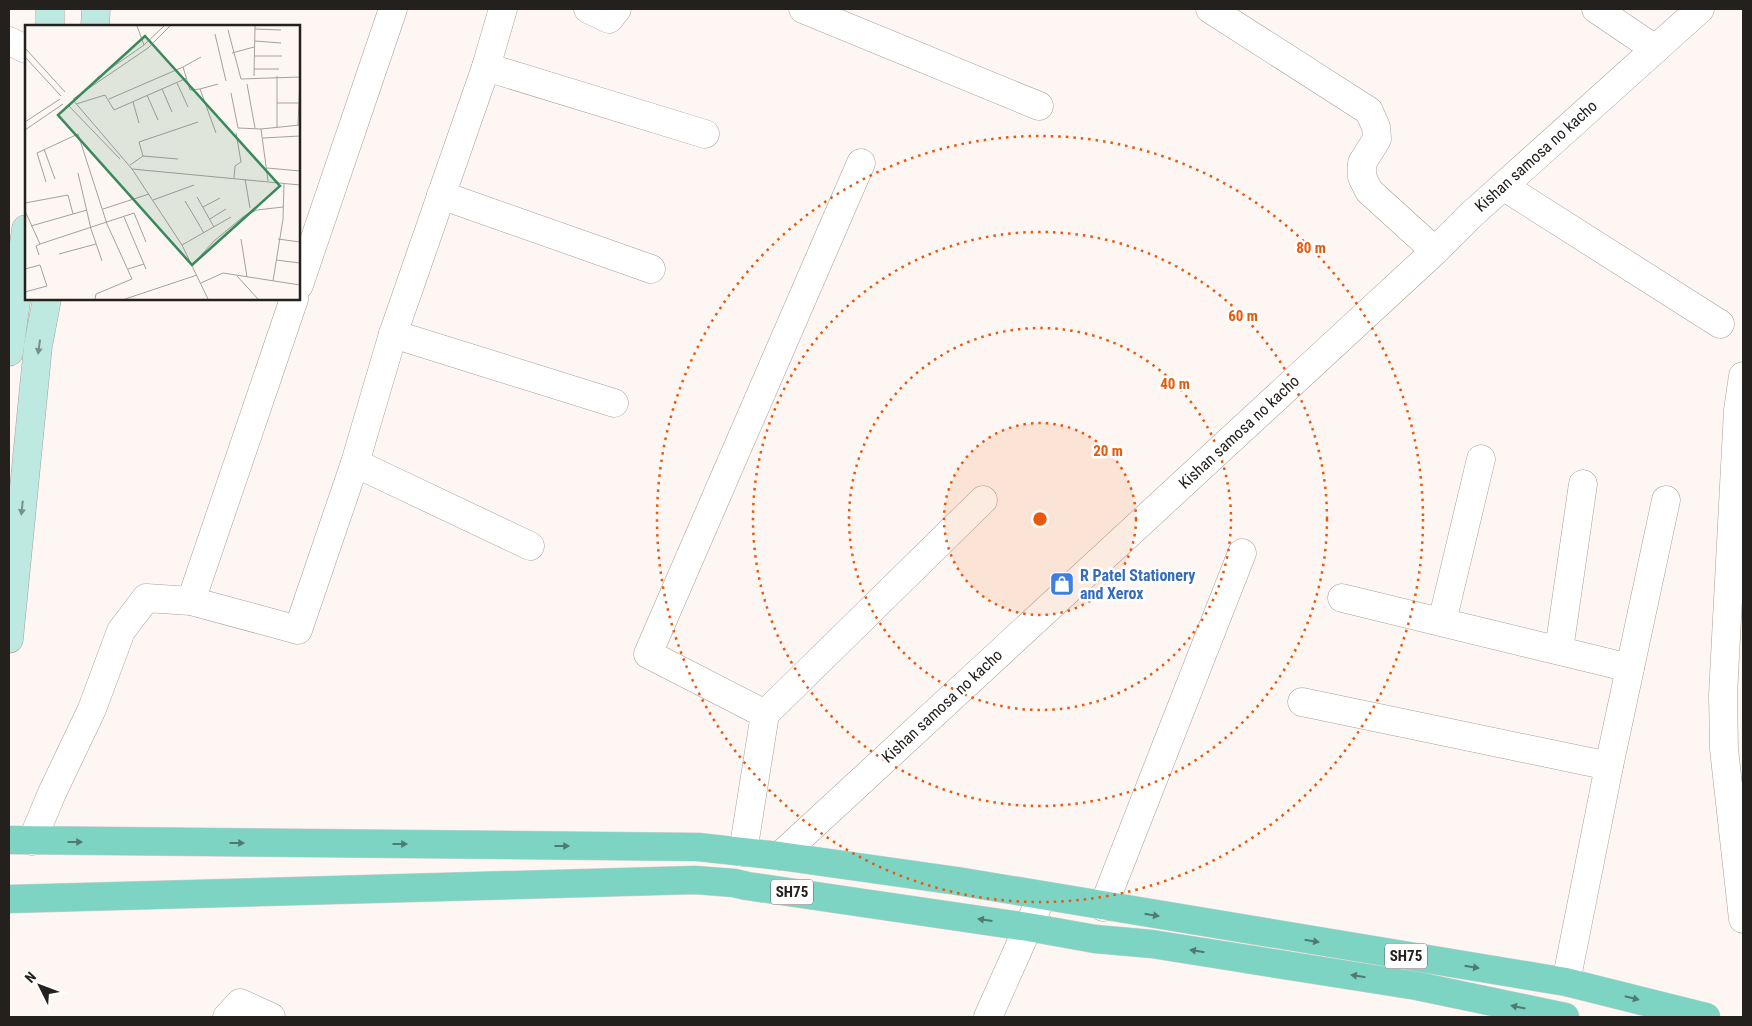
<svg xmlns="http://www.w3.org/2000/svg" width="1752" height="1026" font-family="'Roboto Condensed',sans-serif">
	<style>
		.lines { fill: none; stroke-linecap: round; stroke-linejoin: round }
		.street-casing { stroke: #a89f9a; stroke-width: 29 }
		.secondary-casing { stroke: #a89f9a; stroke-width: 29 }
		.primary-casing { stroke: #d3d2d2; stroke-width: 29 }
		.street { stroke: #fff; stroke-width: 28 }
		.secondary { stroke: #bee9e1; stroke-width: 28 }
		.primary { stroke: #7dd4c3; stroke-width: 28 }
		.oneway { fill: #788f89 }
		.oneway2 { fill: #507a70 }
		.ring { fill: none; stroke: #e8590c; stroke-width: 2.5; stroke-dasharray: 2.5 5 }
		.labels { text-anchor: middle; dominant-baseline: central; stroke-width: 5; stroke-linejoin: round; paint-order: stroke }
		.shield { fill: #fff; stroke: #656362; stroke-width: 1 }
		.shield-label { font-size: 15px; font-weight: bold; fill: #23201e }
		.street-label { font-size: 16px; fill: #23201e; stroke: #fff }
		.shop-label { font-size: 16px; font-weight: bold; fill: #366cbe; stroke: #fff; text-anchor: start }
		.inset-road { fill: none; stroke: #a6a09d; stroke-width: 1 }
		.view { fill: #38895b; fill-opacity: 0.15; stroke: #38895b; stroke-width: 2.5 }
		.inset-edge { fill: none; stroke: #23201e; stroke-width: 2.5 }
		.centre { fill: #e8590c; stroke: #fff; stroke-width: 2.5 }
		.ring-label { font-size: 15px; text-anchor: middle; font-weight: bold; fill: #e8590c; stroke: #fff; stroke-width: 5; stroke-linejoin: round; paint-order: stroke }
	</style>
	<rect width="100%" height="100%" fill="#fef6f2"/>
	<g class="lines">
		<defs>
			<g id="street">
				<path d="M588 9 609 19 617 9"/>
				<path d="M803 9 1039 106"/>
				<path d="M1210 9 1369 111 1376 127 1377 139 1362 163V177L1369 191 1435 251"/>
				<path d="M1596 9 1655 49"/>
				<path d="M9 41 26 49"/>
				<path d="M486 67 705 134"/>
				<path d="M1503 186 1720 324"/>
				<path d="M441 195 651 269"/>
				<path d="M299 285 393 9"/>
				<path d="M393 334 614 403"/>
				<path d="M1743 376 1738 410 1723 695 1724 749 1743 919"/>
				<path d="M355 463 530 546"/>
				<path d="M1342 598 1630 668"/>
				<path d="M191 601 294 299"/>
				<path d="M1442 622 1481 459"/>
				<path d="M1559 650 1583 484"/>
				<path d="M1302 702 1609 766"/>
				<path d="M765 714 983 500"/>
				<path d="M32 841 52 793 92 709 121 631 146 598 191 601 298 630 355 463 393 334 486 67 503 9"/>
				<path d="M743 852 765 714 648 654 861 163"/>
				<path d="M780 856 1435 251 1471 215 1700 9"/>
				<path d="M1103 907 1242 553"/>
				<path d="M1566 982 1609 766 1666 500"/>
				<path d="M227 1017 240 1003 271 1017"/>
				<path d="M988 1017 1042 896"/>
			</g>
			<g id="secondary">
				<path d="M50 9V26"/>
				<path d="M95 26 96 9"/>
				<path d="M9 352 26 229"/>
				<path d="M9 639 38 346 47 299"/>
			</g>
			<g id="primary">
				<path d="M9 840 698 847 780 856 957 881 1566 982 1706 1017"/>
				<path d="M9 899 695 880 734 883 747 886 1028 927 1095 939 1152 944 1417 986 1565 1017"/>
			</g>
		</defs>
		<!-- street casing -->
		<use href="#street" class="street-casing"/>
		<!-- secondary casing -->
		<use href="#secondary" class="secondary-casing"/>
		<!-- primary casing -->
		<use href="#primary" class="primary-casing"/>
		<!-- street -->
		<use href="#street" class="street"/>
		<!-- secondary -->
		<use href="#secondary" class="secondary"/>
		<!-- primary -->
		<use href="#primary" class="primary"/>
	</g>
	<!-- one-way arrows -->
	<defs><path id="oneway-solid" d="M-6-.8H1V-3.2L6.5 0L1 3.2V.8H-6Z" transform="scale(1.25)"/></defs>
	<g class="oneway">
		<use href="#oneway-solid" transform="translate(39 347) rotate(98)"/>
		<use href="#oneway-solid" transform="translate(22 508) rotate(96)"/>
	</g>
	<g class="oneway2">
		<use href="#oneway-solid" transform="translate(75 842)"/>
		<use href="#oneway-solid" transform="translate(237 843)"/>
		<use href="#oneway-solid" transform="translate(400 844)"/>
		<use href="#oneway-solid" transform="translate(562 846)"/>
		<use href="#oneway-solid" transform="translate(1152 915) rotate(9)"/>
		<use href="#oneway-solid" transform="translate(985 920) rotate(-172)"/>
		<use href="#oneway-solid" transform="translate(1312 941) rotate(9)"/>
		<use href="#oneway-solid" transform="translate(1197 951) rotate(-171)"/>
		<use href="#oneway-solid" transform="translate(1472 967) rotate(9)"/>
		<use href="#oneway-solid" transform="translate(1358 976) rotate(-171)"/>
		<use href="#oneway-solid" transform="translate(1632 998) rotate(14)"/>
		<use href="#oneway-solid" transform="translate(1518 1007) rotate(-168)"/>
	</g>
	<!-- distance rings -->
	<circle cx="1040" cy="519" r="96" fill="#e8590c" fill-opacity=".12"/>
	<g class="ring">
		<circle cx="1040" cy="519" r="96"/>
		<circle cx="1040" cy="519" r="191"/>
		<circle cx="1040" cy="519" r="287"/>
		<circle cx="1040" cy="519" r="383"/>
	</g>
	<!-- icons -->
	<defs>
		<symbol id="shop-square" viewBox="-11 -11 22 22"><rect x="-9" y="-9" width="18" height="18" rx="4" fill="#3f7fe0" stroke="#fff"/><path d="M-5-2.5h2.3a2.7 3.5 0 0 1 5.4 0H5L5.5 6h-11ZM-1.5-2.5h3a1.5 2.3 0 0 0-3 0Z" fill="#fff"/></symbol>
	</defs>
	<g fill-rule="evenodd">
		<use href="#shop-square" x="1048" y="570" width="28" height="28"/>
	</g>
	<g class="labels">
		<!-- shield labels -->
		<g class="shield">
			<rect x="771" y="879.5" width="42" height="25" rx="4"/>
			<rect x="1385" y="943.5" width="42" height="25" rx="4"/>
		</g>
		<g class="shield-label">
			<text x="792" y="892">SH75</text>
			<text x="1406" y="956">SH75</text>
		</g>
		<!-- street labels -->
		<g class="street-label">
			<text transform="translate(1536 156) rotate(-42)">Kishan samosa no kacho</text>
			<text transform="translate(1239 432) rotate(-43)">Kishan samosa no kacho</text>
			<text transform="translate(942 706) rotate(-43)">Kishan samosa no kacho</text>
		</g>
		<!-- shop labels -->
		<g class="shop-label">
			<text x="1080" y="575">R Patel Stationery<tspan x="1080" dy="18">and Xerox</tspan></text>
		</g>
	</g>
	<!-- overview -->
	<g transform="translate(25 25)">
		<rect width="275" height="275" fill="#fef6f2"/>
		<path class="inset-road" d="M112 1 119 20M230 4 256 5M203 5 216 54 275 52M190 9 201 56M230 16 256 18M0 23 40 67M207 28 229 22M229 31H257M0 32 36 71M176 32 158 42 165 65 175 64 191 108M229 44H254M229 51 230 1M72 53 119 20 139 1M152 58 163 82M222 59 230 103M137 64 147 87M175 64 193 59M206 68 213 103 236 104 243 156M122 70 133 95M48 74 123 23 145 1M84 74 158 42M48 75 107 144 157 220 183 274M108 77 114 98M252 78H274M51 79 80 70 89 85 162 53M43 80 95 134M0 97 35 74M273 100 275 54M252 102V51M236 104 275 100M0 105 38 79M238 113 275 111M19 124 30 154M118 131 153 134M105 140 118 131 114 117 173 97M242 143 275 146M107 144 275 160M53 148 66 204 77 236M209 153 210 141 216 137 211 108M220 154 225 183M21 157 12 128 53 109 82 199 107 254 71 269 70 274M172 172 189 202M128 175 169 160M160 176 179 208M0 178 43 170 48 189M178 182 195 173M78 184 124 169M0 186 15 219 11 221 14 230M99 192 121 244M185 194 201 184M6 201 62 185M216 214 222 252M253 214 275 217M15 219 109 188 121 217M157 220 206 192M34 229 71 219M251 235 275 238M167 240 189 216 219 191 232 185 258 182M0 244 15 240 22 261 0 267M103 244 119 239M212 251 233 274M248 256 258 194 259 158M176 258 198 248 275 260M100 274 172 250"/>
		<path class="view" d="M120 11 255 161 167 240 33 90Z"/>
		<rect width="275" height="275" class="inset-edge"/>
	</g>
	<circle cx="1040" cy="519" r="8" class="centre"/>
	<g class="ring-label">
		<text x="1311" y="253">80 m</text>
		<text x="1243" y="321">60 m</text>
		<text x="1175" y="389">40 m</text>
		<text x="1108" y="456">20 m</text>
	</g>
	<!-- border -->
	<rect width="1752" height="1026" fill="none" stroke="#23201e" stroke-width="20"/>
	<!-- north arrow -->
	<g transform="translate(40 986) rotate(312)" stroke="#ffffff" stroke-width="4" paint-order="stroke">
	<path d="M0-4L9 19L0 12L-9 19Z" fill="#23201e"/>
	<text y="-8" font-size="14" font-weight="bold" text-anchor="middle" fill="#23201e">N</text>
	</g>
</svg>
